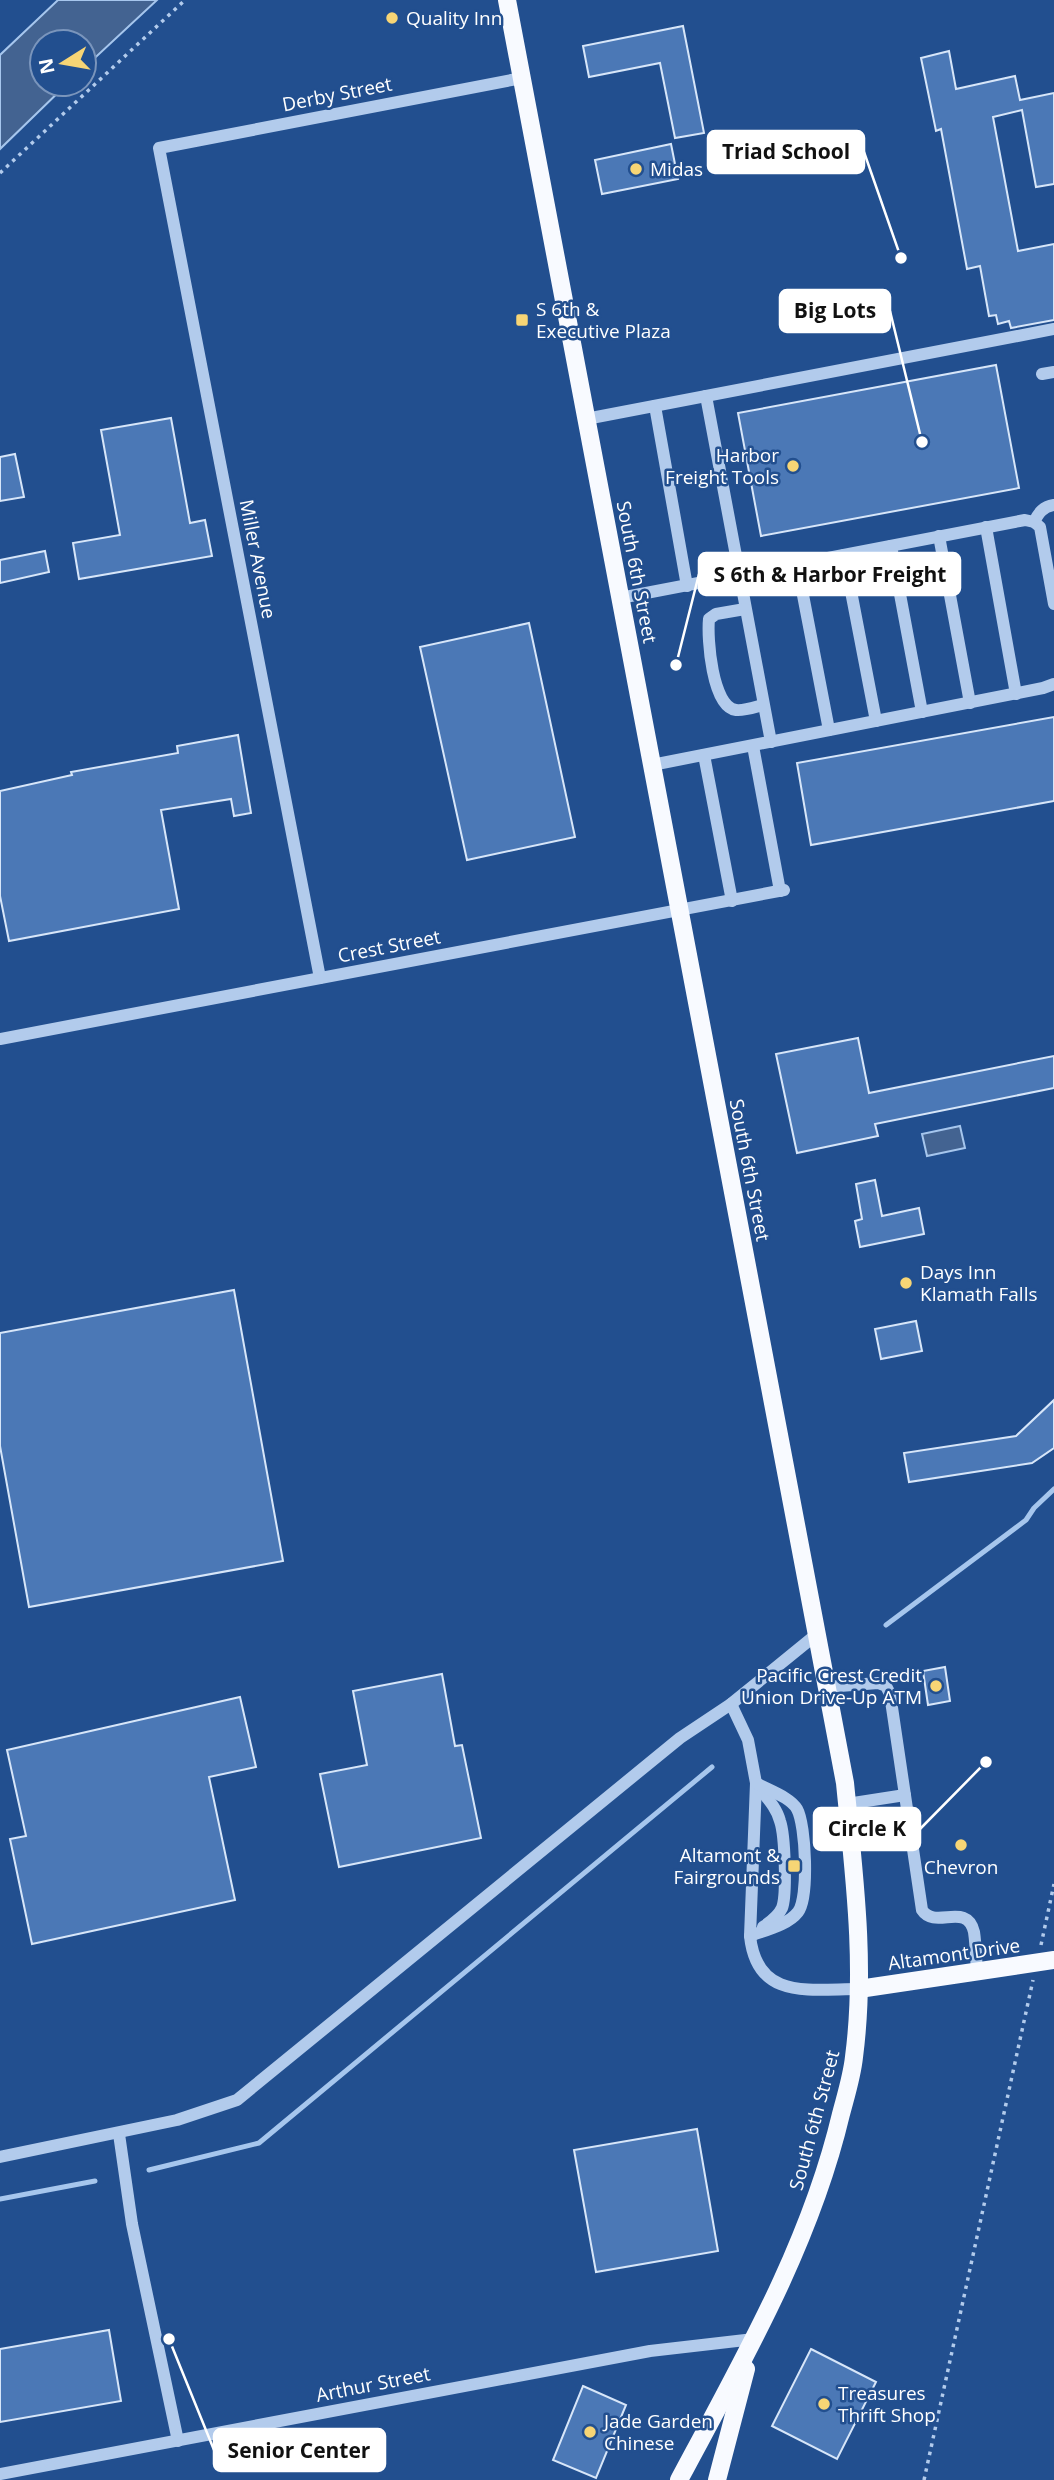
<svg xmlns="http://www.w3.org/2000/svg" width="1054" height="2480" font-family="'Open Sans',sans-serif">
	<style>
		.water { fill: #436391; stroke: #a6c6ed; stroke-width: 2 }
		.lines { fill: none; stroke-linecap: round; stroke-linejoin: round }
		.stream { stroke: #a6c6ed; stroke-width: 5 }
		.building { fill: #4b78b6; stroke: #d7e6f9; stroke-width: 2 }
		.path { stroke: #b2cbec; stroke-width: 3.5; stroke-dasharray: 3.5 5; stroke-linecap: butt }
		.minor { stroke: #b2cbec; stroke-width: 12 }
		.major { stroke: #f8faff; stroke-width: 18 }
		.poi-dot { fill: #f7d575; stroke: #224f8f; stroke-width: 2.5 }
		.labels { text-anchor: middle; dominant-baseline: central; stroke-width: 5; stroke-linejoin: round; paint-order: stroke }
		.poi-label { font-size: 19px; fill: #fff; stroke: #224f8f; text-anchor: start }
		.street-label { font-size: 19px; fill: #fff; stroke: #224f8f }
		.leader { fill: none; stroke: #fff; stroke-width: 2.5 }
		.callout-dot { fill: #fff; stroke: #224f8f; stroke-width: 2.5 }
		.callout { fill: #fff; stroke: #fff; stroke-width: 2.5 }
		.callout-label { font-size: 21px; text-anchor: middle; font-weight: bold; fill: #111 }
	</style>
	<rect width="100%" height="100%" fill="#224f8f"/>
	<!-- water -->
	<g class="water">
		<path d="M58 0H157L84 68V42H42V84H67L0 149V55Z"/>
		<path d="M960 1126 965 1148 927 1156 922 1134Z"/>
	</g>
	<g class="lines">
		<!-- stream -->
		<g class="stream">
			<path d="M886 1625 1026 1520 1034 1508 1054 1489"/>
			<path d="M149 2170 259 2143 712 1767"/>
			<path d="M0 2199 95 2181"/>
		</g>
	</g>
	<!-- building -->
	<g class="building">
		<path d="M683 26 704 133 675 138 660 63 589 77 583 46Z"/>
		<path d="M949 51 956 89 1015 76 1020 100 1054 93V184L1036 187 1022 110 993 117 1018 251 1054 244V320L1011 328 1009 321 998 324 996 315 989 316 980 266 967 269 941 129 936 131 921 58Z"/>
		<path d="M671 144 678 179 602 194 595 160Z"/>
		<path d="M996 365 1019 488 761 536 738 413Z"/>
		<path d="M171 418 190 523 205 520 212 556 79 579 73 543 120 535 101 430Z"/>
		<path d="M15 454 24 497 0 501V457Z"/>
		<path d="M45 551 49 572 0 583V560Z"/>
		<path d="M529 623 575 837 467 860 420 647Z"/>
		<path d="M1054 717V801L811 845 797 763Z"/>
		<path d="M238 735 251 813 234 816 231 799 161 810 179 909 9 941 0 896V791L72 775 71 772 178 753 177 746Z"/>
		<path d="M858 1038 869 1093 1054 1056V1088L875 1124 878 1136 797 1153 776 1054Z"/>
		<path d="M875 1180 882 1216 919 1208 924 1234 860 1247 855 1221 862 1219 856 1184Z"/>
		<path d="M234 1290 283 1561 29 1607 0 1446V1333Z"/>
		<path d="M916 1321 922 1351 881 1359 875 1329Z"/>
		<path d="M1054 1400V1448L1032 1463 909 1482 904 1453 1016 1436Z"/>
		<path d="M945 1667 950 1701 928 1705 923 1671Z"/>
		<path d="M442 1674 455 1746 462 1745 481 1838 339 1867 320 1774 367 1765 353 1691Z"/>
		<path d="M240 1697 256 1767 209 1777 235 1900 32 1944 10 1839 26 1836 7 1750Z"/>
		<path d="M697 2129 718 2251 596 2272 574 2150Z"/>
		<path d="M109 2330 121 2401 0 2422V2349Z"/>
		<path d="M811 2349 876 2382 837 2459 772 2426Z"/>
		<path d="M583 2386 626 2405 596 2478 553 2460Z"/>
	</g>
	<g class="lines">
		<!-- path -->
		<g class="path">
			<path d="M0 173 185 0"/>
			<path d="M1041 1945 1054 1884"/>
			<path d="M924 2480 1033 1980"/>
		</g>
		<!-- minor -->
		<g class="minor">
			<path d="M1042 374 1054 372"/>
			<path d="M706 396 771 742"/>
			<path d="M655 406 687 586"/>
			<path d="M586 419 1054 329"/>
			<path d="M1034 522C1039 512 1043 507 1054 505"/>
			<path d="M986 527 1016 694"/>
			<path d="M939 536 970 703"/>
			<path d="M891 546 922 712"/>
			<path d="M844 555 876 721"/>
			<path d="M797 564 829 730"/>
			<path d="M620 598 1025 520 1034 522 1040 527 1054 604"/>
			<path d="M745 609 716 614 709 619C707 638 712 707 736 710 744 711 755 707 763 705"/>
			<path d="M753 746 780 891"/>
			<path d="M704 755 732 901"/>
			<path d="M652 765 1043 688 1054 684"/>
			<path d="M320 978 159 148 522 78"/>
			<path d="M0 1039 784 890"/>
			<path d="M827 1687 878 1683 886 1686 890 1694 922 1910C935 1930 967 1901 974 1932 976 1945 976 1959 977 1972"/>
			<path d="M731 1704 748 1740 756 1783 750 1936C757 2001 810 1989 859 1989"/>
			<path d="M760 1789C768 1799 777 1809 780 1821 785 1835 787 1895 782 1908 778 1917 770 1922 763 1927"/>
			<path d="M847 1804 905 1795"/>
			<path d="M750 1936C766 1930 788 1925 798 1912 809 1898 806 1825 797 1809 790 1797 768 1790 756 1783"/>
			<path d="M119 2134 132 2224 178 2441"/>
			<path d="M0 2157 177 2120 237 2100 680 1738 731 1704 817 1634"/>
			<path d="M0 2474 650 2351 754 2339"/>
		</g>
		<!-- major -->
		<g class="major">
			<path d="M507 0 845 1783C854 1874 866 1965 854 2057 852 2076 846 2095 841 2114 810 2245 742 2362 679 2480"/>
			<path d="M859 1989 1054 1960"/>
			<path d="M717 2480 746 2369"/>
		</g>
	</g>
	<!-- markers -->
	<g class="poi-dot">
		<circle cx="392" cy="18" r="7"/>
		<circle cx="636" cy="169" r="7"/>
		<rect x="515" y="313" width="14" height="14" rx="3.5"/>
		<circle cx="793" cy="466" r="7"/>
		<circle cx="906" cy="1283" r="7"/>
		<circle cx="936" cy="1686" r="7"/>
		<circle cx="961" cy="1845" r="7"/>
		<rect x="787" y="1859" width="14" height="14" rx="3.5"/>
		<circle cx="824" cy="2404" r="7"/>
		<circle cx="590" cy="2432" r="7"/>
	</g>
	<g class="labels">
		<!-- poi labels -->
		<g class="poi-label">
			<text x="406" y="18">Quality Inn</text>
			<text x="650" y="169">Midas</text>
			<text x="536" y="309">S 6th &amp;<tspan x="536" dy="22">Executive Plaza</tspan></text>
			<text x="779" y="455" text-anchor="end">Harbor<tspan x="779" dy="22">Freight Tools</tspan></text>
			<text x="920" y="1272">Days Inn<tspan x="920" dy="22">Klamath Falls</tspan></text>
			<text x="922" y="1675" text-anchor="end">Pacific Crest Credit<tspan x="922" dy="22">Union Drive-Up ATM</tspan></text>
			<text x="780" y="1855" text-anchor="end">Altamont &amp;<tspan x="780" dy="22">Fairgrounds</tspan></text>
			<text x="961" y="1867" text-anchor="middle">Chevron</text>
			<text x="838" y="2393">Treasures<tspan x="838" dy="22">Thrift Shop</tspan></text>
			<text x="604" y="2421">Jade Garden<tspan x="604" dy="22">Chinese</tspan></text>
		</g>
		<!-- street labels -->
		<g class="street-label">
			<text transform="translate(337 94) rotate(-11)">Derby Street</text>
			<text transform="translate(258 559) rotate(79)">Miller Avenue</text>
			<text transform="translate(637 572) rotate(79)">South 6th Street</text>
			<text transform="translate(389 946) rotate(-11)">Crest Street</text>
			<text transform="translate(750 1170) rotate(79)">South 6th Street</text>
			<text transform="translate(954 1954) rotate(-8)">Altamont Drive</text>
			<text transform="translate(814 2120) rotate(-75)">South 6th Street</text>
			<text transform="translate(373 2384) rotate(-11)">Arthur Street</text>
		</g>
	</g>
	<!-- callouts -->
	<path class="leader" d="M901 258L864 152M922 442L890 311M676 665L699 574M986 1762L920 1829M169 2339L214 2450"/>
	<g class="callout-dot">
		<circle cx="901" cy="258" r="7"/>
		<circle cx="922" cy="442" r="7"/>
		<circle cx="676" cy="665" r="7"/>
		<circle cx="986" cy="1762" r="7"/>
		<circle cx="169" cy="2339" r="7"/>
	</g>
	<g class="callout">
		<rect x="708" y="131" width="156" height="42" rx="7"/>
		<rect x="780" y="290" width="110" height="42" rx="7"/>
		<rect x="699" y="553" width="261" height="42" rx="7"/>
		<rect x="814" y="1808" width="106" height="42" rx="7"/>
		<rect x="214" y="2429" width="171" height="42" rx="7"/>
	</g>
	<g class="callout-label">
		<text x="786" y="159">Triad School</text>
		<text x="835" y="318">Big Lots</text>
		<text x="830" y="582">S 6th &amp; Harbor Freight</text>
		<text x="867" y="1836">Circle K</text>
		<text x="299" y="2458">Senior Center</text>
	</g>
	<!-- north arrow -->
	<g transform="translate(63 63) rotate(259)"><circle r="33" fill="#224f8f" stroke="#7a95bc" stroke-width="2"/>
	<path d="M0-5L12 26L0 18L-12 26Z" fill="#f7d575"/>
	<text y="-10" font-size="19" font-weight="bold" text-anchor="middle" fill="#ffffff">N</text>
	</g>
</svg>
